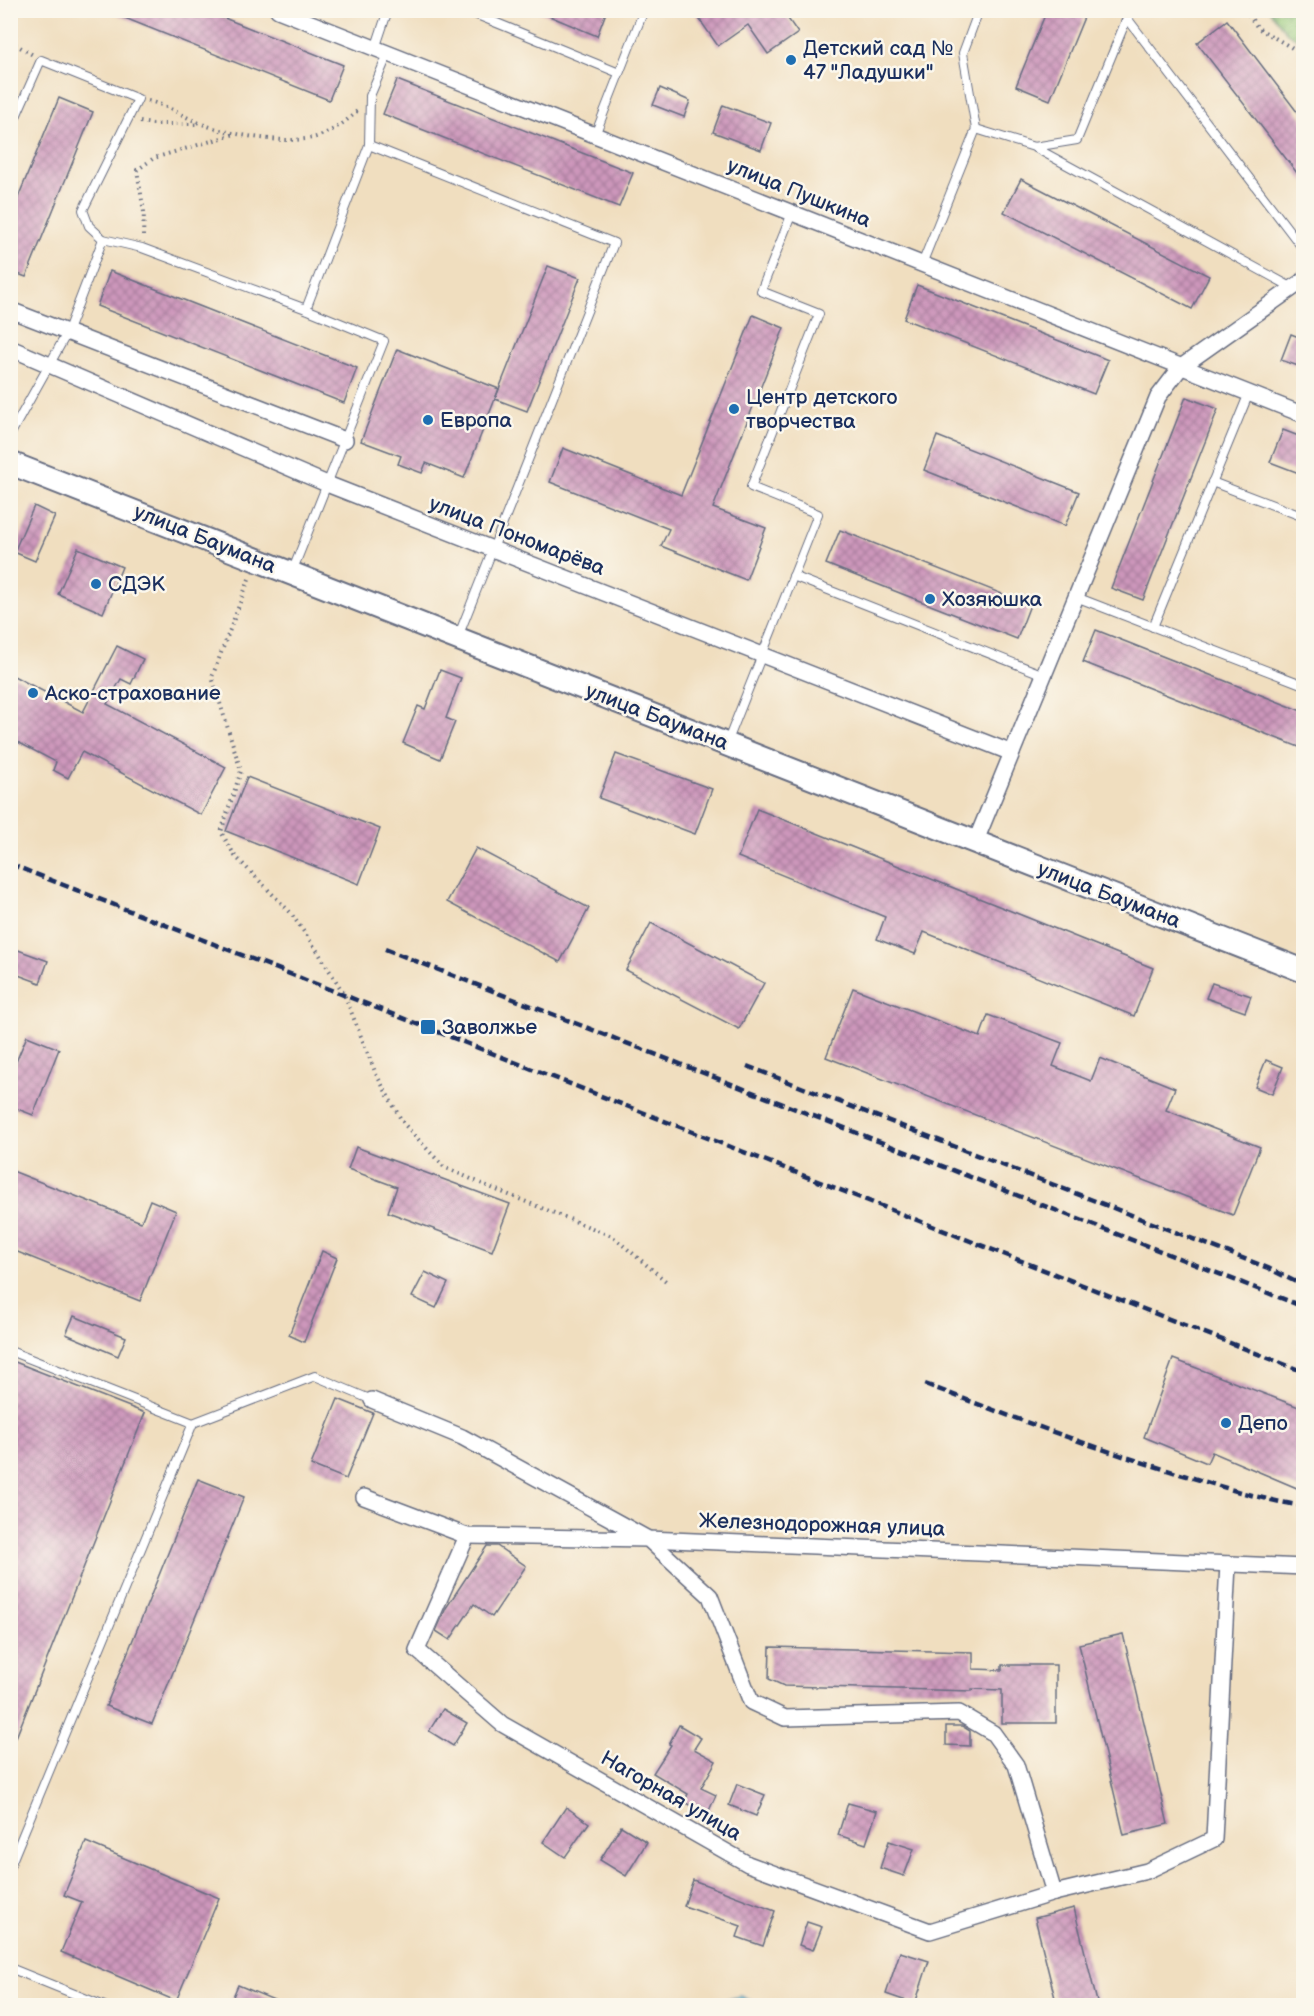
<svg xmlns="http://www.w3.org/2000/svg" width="1314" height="2016" font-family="'Balsamiq Sans',sans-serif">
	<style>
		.green { fill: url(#green-dots); stroke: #5a7d6c; stroke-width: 1.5 }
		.water { fill: url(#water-rules); stroke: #3e7b9d; stroke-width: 1.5 }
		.building { fill: url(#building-cross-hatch) }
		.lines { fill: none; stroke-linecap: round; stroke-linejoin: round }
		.service-casing { stroke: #666c80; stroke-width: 10 }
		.minor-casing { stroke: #666c80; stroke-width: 18 }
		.primary-casing { stroke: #666c80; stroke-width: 26 }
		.path { stroke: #666c80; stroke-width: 4; stroke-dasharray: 1.5 4.5; stroke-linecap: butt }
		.service { stroke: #fff; stroke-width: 8 }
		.minor { stroke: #fff; stroke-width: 15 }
		.primary { stroke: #fff; stroke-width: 22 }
		.rail { stroke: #1b2f5e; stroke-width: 4.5; stroke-dasharray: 9 4.5; stroke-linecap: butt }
		.poi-dot { fill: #1f6fb2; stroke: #fbf7ec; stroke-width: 2 }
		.labels { text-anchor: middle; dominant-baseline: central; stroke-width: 5; stroke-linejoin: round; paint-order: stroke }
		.poi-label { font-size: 21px; fill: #1b2f5e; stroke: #fbf7ec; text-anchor: start }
		.street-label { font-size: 21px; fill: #1b2f5e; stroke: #fbf7ec }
	</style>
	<defs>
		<pattern id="green-dots" width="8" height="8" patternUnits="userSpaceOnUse" patternTransform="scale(1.5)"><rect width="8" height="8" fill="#99cb7b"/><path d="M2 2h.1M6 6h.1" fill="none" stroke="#7ca568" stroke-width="1.8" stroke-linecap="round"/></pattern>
		<pattern id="water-rules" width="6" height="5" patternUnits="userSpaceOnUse" patternTransform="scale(1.5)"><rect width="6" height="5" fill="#60c7dc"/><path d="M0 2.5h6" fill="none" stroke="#4ea2b6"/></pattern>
		<pattern id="building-cross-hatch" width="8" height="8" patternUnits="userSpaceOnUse" patternTransform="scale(1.5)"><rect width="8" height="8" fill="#cd97bb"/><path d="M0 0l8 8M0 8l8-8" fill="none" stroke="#a67c9b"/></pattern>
	</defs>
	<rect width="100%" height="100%" fill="#fbf7ec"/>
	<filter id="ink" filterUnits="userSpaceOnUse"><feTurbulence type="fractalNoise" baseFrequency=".0167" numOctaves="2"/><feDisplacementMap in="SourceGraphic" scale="12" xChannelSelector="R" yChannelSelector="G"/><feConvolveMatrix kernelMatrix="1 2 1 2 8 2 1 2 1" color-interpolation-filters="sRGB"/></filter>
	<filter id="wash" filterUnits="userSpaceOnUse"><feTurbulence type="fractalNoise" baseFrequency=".008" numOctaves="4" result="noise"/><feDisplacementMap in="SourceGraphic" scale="24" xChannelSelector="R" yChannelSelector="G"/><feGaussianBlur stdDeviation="1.35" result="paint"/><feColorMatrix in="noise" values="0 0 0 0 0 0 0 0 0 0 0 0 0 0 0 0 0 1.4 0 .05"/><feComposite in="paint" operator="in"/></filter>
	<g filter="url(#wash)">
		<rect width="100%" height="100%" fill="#f0debf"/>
		<!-- green -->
		<path class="green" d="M1270 11H1303V42L1287 33Z"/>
		<!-- water -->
		<path class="water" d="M741 1996 759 2005H716L718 2002Z"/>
		<g id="blocks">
			<!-- building -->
			<g class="building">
				<path d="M105 10H204L343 65 329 100Z"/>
				<path d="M535 10H607L597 36Z"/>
				<path d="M693 10H782L798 33 768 54 748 25 718 46Z"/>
				<path d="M1047 10H1087L1050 100 1016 86Z"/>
				<path d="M1227 20 1304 121V182L1197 43Z"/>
				<path d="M397 80 633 173 619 207 383 114Z"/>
				<path d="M660 88 690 101 684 117 653 105Z"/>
				<path d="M59 98 93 112 26 277 10 271V217Z"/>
				<path d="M723 105 771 123 761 150 713 132Z"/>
				<path d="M1021 179 1209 276 1192 309 1004 212Z"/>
				<path d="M548 266 580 278 527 411 495 399Z"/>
				<path d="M110 271 357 368 344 403 97 306Z"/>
				<path d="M917 285 1108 360 1094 394 904 319Z"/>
				<path d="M753 315 784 328 713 508 766 528 746 580 661 546 669 529 550 482 563 448 681 495Z"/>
				<path d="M1291 334 1304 339V368L1281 360Z"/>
				<path d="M397 349 499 389 464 478 426 463 422 473 398 464 401 456 361 441Z"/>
				<path d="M1186 397 1218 409 1143 600 1111 588Z"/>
				<path d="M1283 430 1304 438V475L1270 462Z"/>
				<path d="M937 436 1079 492 1065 526 924 470Z"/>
				<path d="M34 506 55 516 35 561 14 552Z"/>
				<path d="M840 530 1030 605 1017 639 826 564Z"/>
				<path d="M78 548 122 567 103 613 58 594Z"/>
				<path d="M1096 630 1304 712V749L1083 662Z"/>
				<path d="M117 646 143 659 131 684 121 679 107 704 226 767 201 815 82 752 68 778 53 770 56 762 10 738V674L83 712Z"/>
				<path d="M440 670 461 678 446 718 455 722 440 759 403 743 418 706 425 709Z"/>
				<path d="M616 754 712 789 695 834 599 798Z"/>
				<path d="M247 777 380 829 359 884 226 831Z"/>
				<path d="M757 809 1153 968 1134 1016 924 932 915 954 877 939 885 917 738 857Z"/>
				<path d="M476 848 589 908 560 962 447 902Z"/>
				<path d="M651 923 764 983 739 1029 626 970Z"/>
				<path d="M10 947 48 961 40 983 10 972Z"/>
				<path d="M1212 983 1251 996 1245 1012 1206 998Z"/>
				<path d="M853 988 980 1037 988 1015 1062 1043 1053 1066 1091 1081 1100 1058 1175 1088 1166 1110 1260 1147 1233 1215 826 1057Z"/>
				<path d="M27 1036 59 1049 33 1115 10 1106V1076Z"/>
				<path d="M1266 1060 1283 1067 1272 1094 1255 1087Z"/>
				<path d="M356 1147 510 1204 492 1251 388 1212 397 1187 348 1169Z"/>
				<path d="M10 1170 141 1222 150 1200 176 1211 140 1301 10 1249Z"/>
				<path d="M322 1251 337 1258 304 1342 289 1335Z"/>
				<path d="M425 1272 448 1283 436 1308 412 1297Z"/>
				<path d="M74 1316 126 1337 118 1356 66 1334Z"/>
				<path d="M1173 1359 1304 1409V1491L1212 1452 1207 1463 1144 1437Z"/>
				<path d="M10 1360 145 1413 11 1750H10Z"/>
				<path d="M338 1399 373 1413 346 1479 311 1465Z"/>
				<path d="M198 1479 244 1497 152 1724 106 1706Z"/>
				<path d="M487 1546H497L526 1566 492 1617 474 1604 450 1640 436 1631 446 1608Z"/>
				<path d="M1123 1634 1168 1824 1124 1835 1079 1644Z"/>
				<path d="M770 1647 973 1652V1669L1002 1670V1665H1056V1723H1002V1690L972 1689V1691L784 1686 769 1679Z"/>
				<path d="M443 1709 467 1723 453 1746 429 1731Z"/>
				<path d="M679 1725 701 1738 694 1749 716 1761 701 1788 716 1795 708 1813 684 1802 688 1794 653 1773 671 1745 669 1744Z"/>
				<path d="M946 1726H962L970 1731V1746L946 1745Z"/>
				<path d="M737 1784 765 1795 756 1816 729 1805Z"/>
				<path d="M848 1803 877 1811 866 1844 838 1835Z"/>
				<path d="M566 1807 589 1823 565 1857 543 1842Z"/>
				<path d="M621 1826 647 1842 626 1876 600 1860Z"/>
				<path d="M889 1841 914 1849 904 1876 880 1868Z"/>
				<path d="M86 1842 219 1898 176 2001 61 1952 82 1902 64 1895Z"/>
				<path d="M693 1880 775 1911 763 1946 737 1937 741 1926 684 1906Z"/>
				<path d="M1074 1908 1098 2006H1057L1035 1918Z"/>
				<path d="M807 1922 822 1927 813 1950 799 1945Z"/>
				<path d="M900 1952 929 1961 915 2004 886 1994Z"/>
				<path d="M238 1985 286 2005V2006H229Z"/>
			</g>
		</g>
	</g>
	<g filter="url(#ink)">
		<use href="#blocks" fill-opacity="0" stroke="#666c80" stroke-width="1.5"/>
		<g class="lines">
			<defs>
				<g id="service">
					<path d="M465 10 619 73"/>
					<path d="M1130 10 1127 18 1304 250"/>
					<path d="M375 49 388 10"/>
					<path d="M976 129 1034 147 1077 140 1127 18"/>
					<path d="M10 130 41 60 138 99 83 210 89 226 103 239"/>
					<path d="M595 135 644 10"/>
					<path d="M369 145 614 243 458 637"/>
					<path d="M1034 147 1293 288"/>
					<path d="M922 264 976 129 963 53 979 10"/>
					<path d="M10 435 67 333 103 239 142 248 306 309"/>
					<path d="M1212 482 1304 517"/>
					<path d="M292 572 384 341 306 309 369 145 370 96 388 54"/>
					<path d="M793 576 1044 675"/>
					<path d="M1076 597 1304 685"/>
					<path d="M1153 627 1249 393"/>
					<path d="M727 743 818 514 751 487 819 314 761 291 792 213"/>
					<path d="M10 1351 193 1423 10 1866"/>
					<path d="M193 1423 315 1376 372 1400"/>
					<path d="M10 1968 104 2006"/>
				</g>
				<g id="minor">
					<path d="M278 10 1304 415"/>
					<path d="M10 310 345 440"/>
					<path d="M10 348 327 484 1012 753"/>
					<path d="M975 843 1158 397 1181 367 1304 280"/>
					<path d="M372 1400 462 1437 648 1539 1304 1567"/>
					<path d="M364 1497 467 1536 648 1539 710 1596 751 1702 785 1718 959 1713 993 1733 1016 1765 1054 1893"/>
					<path d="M467 1536 417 1650 502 1724 748 1864 930 1931 1054 1893 1147 1871 1214 1839 1228 1564"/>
				</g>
				<path id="primary" d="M10 463 1304 971"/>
			</defs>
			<!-- service casing -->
			<use href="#service" class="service-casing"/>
			<!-- minor casing -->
			<use href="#minor" class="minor-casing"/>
			<!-- primary casing -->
			<use href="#primary" class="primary-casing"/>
			<!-- path -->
			<g class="path">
				<path d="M1245 10 1258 28 1304 55"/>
				<path d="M10 41 33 55"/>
				<path d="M148 101C168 105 183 117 202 124 231 135 281 144 312 138 327 135 348 121 358 110"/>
				<path d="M140 122 153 124H199"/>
				<path d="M143 236 144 212 137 170 154 158 235 134"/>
				<path d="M249 579 212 677 241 771 221 832 235 856 290 912 318 952 344 994 376 1074 403 1123 444 1167 494 1189 612 1236 667 1282"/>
			</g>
			<!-- service -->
			<use href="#service" class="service"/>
			<!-- minor -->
			<use href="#minor" class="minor"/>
			<!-- primary -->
			<use href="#primary" class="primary"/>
			<!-- rail -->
			<g class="rail">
				<path d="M10 864 1304 1372"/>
				<path d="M385 949 1304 1307"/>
				<path d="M747 1066 1268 1268 1304 1286"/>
				<path d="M925 1384C1009 1416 1093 1448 1180 1474 1220 1486 1261 1500 1304 1506"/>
			</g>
		</g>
	</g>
	<!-- markers -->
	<g class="poi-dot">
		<circle cx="791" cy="60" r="6"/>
		<circle cx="734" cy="409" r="6"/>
		<circle cx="428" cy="420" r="6"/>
		<circle cx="96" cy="584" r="6"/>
		<circle cx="930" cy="599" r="6"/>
		<circle cx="33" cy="693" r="6"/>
		<rect x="420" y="1019" width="16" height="16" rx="3"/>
		<circle cx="1226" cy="1423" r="6"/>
	</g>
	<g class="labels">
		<!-- poi labels -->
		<g class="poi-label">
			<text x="803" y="48">Детский сад №<tspan x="803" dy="24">47 "Ладушки"</tspan></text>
			<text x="746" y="397">Центр детского<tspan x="746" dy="24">творчества</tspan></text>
			<text x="440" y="420">Европа</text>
			<text x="108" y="584">СДЭК</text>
			<text x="942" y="599">Хозяюшка</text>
			<text x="45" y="693">Аско-страхование</text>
			<text x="442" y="1027">Заволжье</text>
			<text x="1238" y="1423">Депо</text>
		</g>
		<!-- street labels -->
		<g class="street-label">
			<text transform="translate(799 193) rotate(22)">улица Пушкина</text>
			<text transform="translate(517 536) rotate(21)">улица Пономарёва</text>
			<text transform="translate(205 539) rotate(22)">улица Баумана</text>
			<text transform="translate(657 717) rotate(21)">улица Баумана</text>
			<text transform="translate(1109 895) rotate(21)">улица Баумана</text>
			<text transform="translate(822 1525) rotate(2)">Железнодорожная улица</text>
			<text transform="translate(671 1796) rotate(30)">Нагорная улица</text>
		</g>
	</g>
	<!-- margin -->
	<rect width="1314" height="2016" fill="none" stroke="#fbf7ec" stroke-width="36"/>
</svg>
